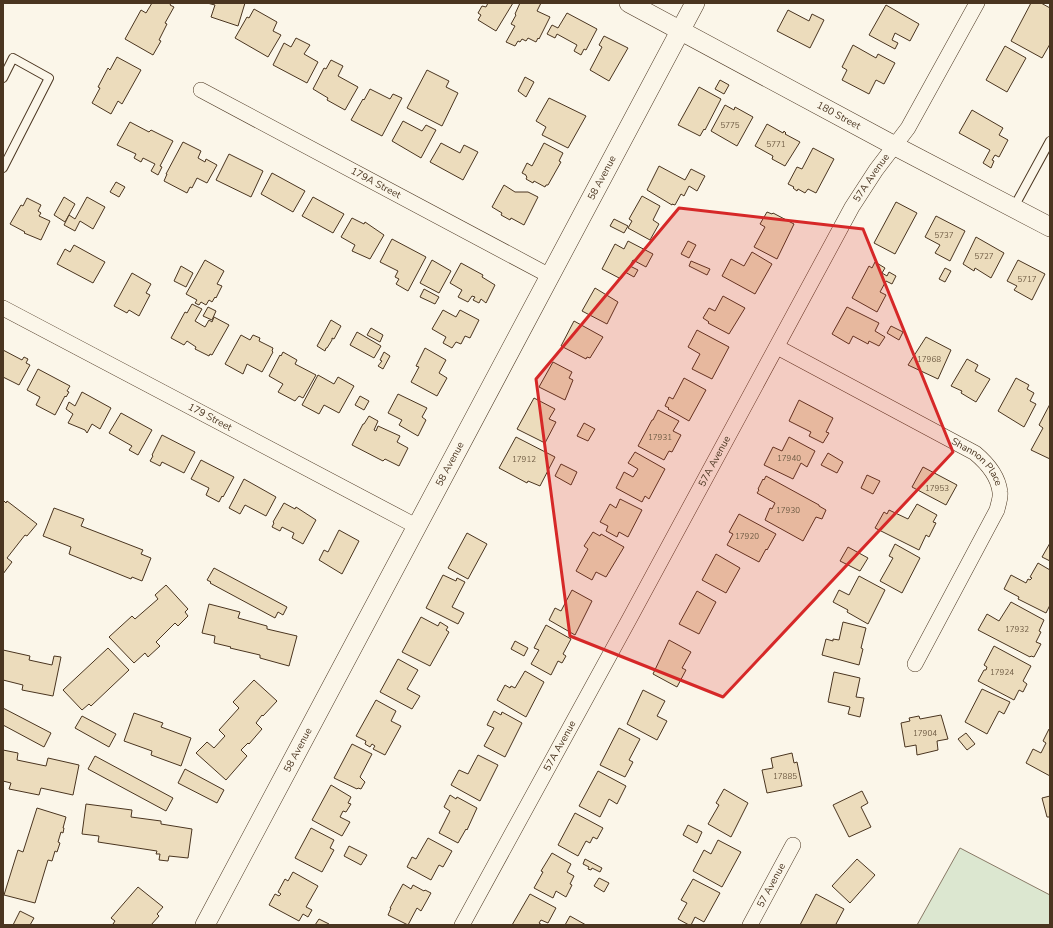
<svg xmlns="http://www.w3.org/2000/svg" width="1053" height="928" font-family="'Nunito Sans',sans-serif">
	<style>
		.green { fill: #dce7d0; stroke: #887966 }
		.building { fill: #ecdcbc; stroke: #4a3520 }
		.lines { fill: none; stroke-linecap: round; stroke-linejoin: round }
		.service-casing { stroke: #4a3520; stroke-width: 10 }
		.minor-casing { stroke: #4a3520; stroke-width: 16 }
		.tertiary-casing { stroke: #4a3520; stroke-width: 20 }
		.service { stroke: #fbf6e9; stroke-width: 8 }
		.minor { stroke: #fbf6e9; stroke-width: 15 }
		.tertiary { stroke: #fbf6e9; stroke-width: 19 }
		.marked { fill: #d62828; fill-opacity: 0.2; stroke: #d62828; stroke-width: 3; stroke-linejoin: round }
		.labels { text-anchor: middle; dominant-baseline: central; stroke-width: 3; stroke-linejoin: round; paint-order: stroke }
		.number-label { font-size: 8px; fill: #725f47 }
		.street-label { font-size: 10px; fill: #4a3520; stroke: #fbf6e9 }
	</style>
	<rect width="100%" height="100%" fill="#fbf6e9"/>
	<!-- green -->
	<path class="green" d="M960 848 1050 895V925H917Z"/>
	<!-- building -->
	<g class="building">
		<path d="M152 3H171L170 5 174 7 165 23 167 24 159 40 161 41 153 55 125 39 141 10 146 13Z"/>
		<path d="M207 3H245L238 26 211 17 215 5Z"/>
		<path d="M488 3H513L496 31 478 20 481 15 478 13 482 6 486 7Z"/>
		<path d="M520 3H541L537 11 550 17 539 39 538 38 536 42 528 38 526 41 522 39 520 42 518 41 515 46 506 42 515 26 511 24 516 15 515 14Z"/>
		<path d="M1031 3H1041L1050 8V44L1042 58 1011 41Z"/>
		<path d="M886 5 919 24 910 41 895 33 892 40 898 43 895 49 869 35Z"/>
		<path d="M254 9 277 22 273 31 281 35 268 57 235 38 247 17 249 18Z"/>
		<path d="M788 10 809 21 812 14 824 20 810 48 777 31Z"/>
		<path d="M567 13 597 29 586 50 584 49 581 55 574 51 577 45 557 34 555 38 547 34 552 25 558 28Z"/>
		<path d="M604 36 628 48 609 81 590 70 602 47 599 45Z"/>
		<path d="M296 38 310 45 304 54 318 62 307 83 273 65 284 43 291 47Z"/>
		<path d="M853 45 876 58 878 54 895 63 884 84 876 80 869 94 842 80 847 70 842 67Z"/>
		<path d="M1005 46 1026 58 1007 92 986 80Z"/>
		<path d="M117 57 141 70 122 104 118 101 111 114 92 103 100 88 98 87 108 68 110 70Z"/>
		<path d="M331 60 343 66 338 76 358 87 345 110 327 100 328 98 313 89 324 68 326 69Z"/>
		<path d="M427 70 449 81 446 87 458 93 442 126 407 108Z"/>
		<path d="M525 77 534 82 526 97 518 91Z"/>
		<path d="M720 80 729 85 724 94 715 89Z"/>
		<path d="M699 87 721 99 705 130 704 129 700 136 678 125Z"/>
		<path d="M370 89 390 99 393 94 402 98 382 136 351 120 363 99 364 100Z"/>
		<path d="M549 98 586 116 568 148 542 135 546 127 536 121Z"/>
		<path d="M725 105 734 110 735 107 753 117 737 146 711 131Z"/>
		<path d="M972 110 1003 128 999 135 1008 140 999 157 995 155 992 160 994 161 991 168 983 163 990 150 959 133Z"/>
		<path d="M403 121 422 131 426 125 436 130 421 158 392 141Z"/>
		<path d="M130 122 149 132 151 130 173 141 160 166 162 167 158 175 151 171 155 164 143 158 141 162 134 158 136 154 117 145Z"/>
		<path d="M767 124 783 133 784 131 786 133 785 134 800 142 785 166 772 159 773 156 755 146Z"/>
		<path d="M183 142 201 151 198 158 205 162 206 159 217 165 207 183 197 178 192 188 190 187 187 193 164 181 167 174H166Z"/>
		<path d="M441 143 460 153 464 145 478 152 463 180 430 162Z"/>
		<path d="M544 143 563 153 559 161 561 162 548 185H546L545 187 534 181 533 183 526 179 527 177 526 176V175L522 173 527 163 532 166Z"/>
		<path d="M813 148 834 159 816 193 808 189 805 193 798 189 797 191 793 188 794 187 788 184 797 167 802 169Z"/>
		<path d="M229 154 263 171 251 197 216 180Z"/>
		<path d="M659 166 685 180 691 169 705 176 697 191 689 186 684 196 681 194 675 205 672 204V205L647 190Z"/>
		<path d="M272 173 305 191 293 212 261 194Z"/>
		<path d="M116 182 125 187 119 197 110 192Z"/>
		<path d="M504 185 515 192H528L538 197 524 225 511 218 510 220 501 215 502 213 492 207Z"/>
		<path d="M642 196 660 206 653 220 659 224 650 240 628 228 632 221 629 219Z"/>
		<path d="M64 197 75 204 65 222 54 215Z"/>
		<path d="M87 197 105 207 93 229 80 221 75 231 64 225 69 215 75 219Z"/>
		<path d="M313 197 344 214 333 233 302 216Z"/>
		<path d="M27 198 41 205 38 211 41 213 39 216 50 221 41 240 24 233 25 232 10 224 21 205 23 206Z"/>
		<path d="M896 202 917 213 895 254 874 243Z"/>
		<path d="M767 212 772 214 773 213 794 224 777 259 754 247 765 227 760 224Z"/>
		<path d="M936 216 965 231 950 261 935 253 940 245 925 237Z"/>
		<path d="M352 218 364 224 365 222 384 235 370 259 352 251 355 245 341 237Z"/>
		<path d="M614 219 628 226 624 233 610 226Z"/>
		<path d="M976 237 1004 253 991 278 975 268 974 271 963 264Z"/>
		<path d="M392 239 426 257 408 291 396 284 399 279 395 277 398 271 380 262Z"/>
		<path d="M628 241 653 254 646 267 633 260 630 266 638 270 634 277 625 272 621 279 602 269 615 244 624 249Z"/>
		<path d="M688 241 696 245 689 258 681 254Z"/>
		<path d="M74 245 105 262 93 283 57 264 65 249 70 252Z"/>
		<path d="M752 252 772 264 755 294 722 276 731 259 744 266Z"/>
		<path d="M205 260 224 271 217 284 222 286 216 298 215 297 212 302 209 300 206 305 201 302 199 305 195 303 197 300 186 294Z"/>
		<path d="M432 260 451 271 439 293 420 283Z"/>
		<path d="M1018 260 1045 274 1032 300 1014 290 1017 286 1007 281Z"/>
		<path d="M691 261 710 269 707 275 689 266Z"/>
		<path d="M875 262 885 268 882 273 887 276 889 272 896 276 892 284 886 281 880 292 886 295 877 312 852 298 869 266 872 268Z"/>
		<path d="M461 263 483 275 482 277 495 285 486 303 481 299 479 303 473 300 475 297 472 296 468 302 458 297 462 290 450 283Z"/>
		<path d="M181 266 193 273 186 287 174 281Z"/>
		<path d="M945 268 951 271 945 282 939 279Z"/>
		<path d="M132 273 151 284 146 293 150 295 139 316 129 310 127 313 114 306Z"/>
		<path d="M595 288 618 302 607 324 582 311Z"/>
		<path d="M424 289 439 297 435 304 420 297Z"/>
		<path d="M723 296 745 308 729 334 708 323 709 322 703 318 709 308 715 311Z"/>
		<path d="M192 304 202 309 195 321 205 327 209 320 212 322 214 317 229 325 212 355 210 354 209 356 195 349 196 347 187 341 184 345 171 338 185 312 187 313Z"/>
		<path d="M208 307 216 311 212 320 203 316Z"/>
		<path d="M847 307 879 323 875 331 885 337 879 346 869 341 868 344 853 336 849 344 832 334Z"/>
		<path d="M443 310 456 317 460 310 479 320 470 338 465 336 461 344 456 342 452 348 443 343 446 337 432 329Z"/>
		<path d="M331 320 341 326 334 339 332 338V340L327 348H326L325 351 317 346Z"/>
		<path d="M574 321 603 337 590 358 587 357 586 359 561 346Z"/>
		<path d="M891 326 903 332 899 340 887 333Z"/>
		<path d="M371 328 383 335 380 342 367 335Z"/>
		<path d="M697 330 729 347 712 379 692 369 700 354 688 347Z"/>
		<path d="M357 332 381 346 374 358 350 345Z"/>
		<path d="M241 335 250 340 253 335 260 338 259 341 273 348 272 351 273 352 262 372 247 364 243 374 225 364Z"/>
		<path d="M926 337 951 350 938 379 908 365Z"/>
		<path d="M425 348 446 360 439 373 447 378 437 396 411 382 419 367 416 366Z"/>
		<path d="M3 350 22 360 24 357 28 359 26 363 30 365 19 385 3 377Z"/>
		<path d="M283 352 297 360 295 364 316 375 303 398 299 396 295 401 278 392 283 384 269 376 280 355 281 356Z"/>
		<path d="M384 352 390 356 383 369 378 366 382 361 380 360Z"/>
		<path d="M967 359 978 365 975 371 990 379 976 402 961 393 962 391 951 386Z"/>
		<path d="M553 362 572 372 569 378 573 380 565 400 539 387Z"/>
		<path d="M38 369 70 386 67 391 69 392 66 397 65 396 55 415 36 405 40 397 27 390Z"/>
		<path d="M318 375 334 384 338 377 354 386 339 413 324 405 319 414 302 405Z"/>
		<path d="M684 378 706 390 689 421 668 409 669 408 665 406 669 397 673 399Z"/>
		<path d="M1016 378 1029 385 1027 389 1034 393 1030 401 1036 404 1024 427 998 411Z"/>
		<path d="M82 392 111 408 100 429 92 424 87 433 85 430 68 423 73 414 66 409 69 402 75 406Z"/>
		<path d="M398 394 427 408 422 417 426 420 418 436 399 425 402 420 388 413Z"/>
		<path d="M360 396 369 401 364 410 355 405Z"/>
		<path d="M534 398 555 409 549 419 556 422 545 443 517 429Z"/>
		<path d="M799 400 833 418 826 432 829 433 823 443 809 436 811 432 789 421Z"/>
		<path d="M1050 404V459L1031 450 1043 428 1039 425Z"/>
		<path d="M658 410 679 421 673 431 681 435 672 452 669 451 664 460 638 446 652 420H653Z"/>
		<path d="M121 413 152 430 138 455 129 450 132 446 109 433Z"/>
		<path d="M369 416 378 421 374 430 376 431 378 426 400 436 397 442 408 448 399 466 385 459 383 461 352 445 363 424H364Z"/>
		<path d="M584 423 595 429 588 441 577 436Z"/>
		<path d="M162 435 195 452 184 473 162 462 160 466 150 461 153 456 152 455Z"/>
		<path d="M516 437 555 457 540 486 528 481 527 483 499 468Z"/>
		<path d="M789 437 815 451 807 467 801 463 793 479 764 465 773 447 782 451Z"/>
		<path d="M635 452 665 469 649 499 645 496 642 502 616 488 624 472 633 477 638 469 628 463Z"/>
		<path d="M828 453 843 462 837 473 821 465Z"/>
		<path d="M201 460 234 477 223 497 222 496 219 502 206 495 209 488 191 479Z"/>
		<path d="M561 464 577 472 571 485 555 476Z"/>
		<path d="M923 467 957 485 946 505 912 487Z"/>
		<path d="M867 475 880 481 873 494 861 488Z"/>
		<path d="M766 476 819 505V506L826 510 822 519 816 517 803 541 765 520 770 508 772 509 775 503 757 493 759 490 758 489 763 479 764 480Z"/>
		<path d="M244 479 276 497 266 516 245 505 240 514 229 508Z"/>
		<path d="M620 499 642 510 628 537 619 532 617 537 606 531 608 526 600 522 610 504 616 508Z"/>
		<path d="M3 500 6 503 7 501 37 524 27 536 25 535 7 558 12 562 3 574Z"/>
		<path d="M284 503 295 509 296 507 316 520 303 544 292 538 294 533 282 527 280 531 272 527 274 523 273 522Z"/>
		<path d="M917 504 937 515 933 522 936 523 929 537 926 535 919 550 875 528 884 512 887 514 889 510 908 519Z"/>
		<path d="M54 508 84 519 81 526 143 550 141 554 151 558 142 581 132 577 131 579 69 554 71 547 43 536Z"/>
		<path d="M739 514 776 534 767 550 766 549 759 562 727 545 733 534 729 532Z"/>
		<path d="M339 530 359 541 342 574 319 560 324 550 328 552Z"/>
		<path d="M593 532 600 536 601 534 624 547 606 577 596 572 592 580 576 571 588 549 584 546Z"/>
		<path d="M467 533 487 544 468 579 448 568Z"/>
		<path d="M1050 543V561L1042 557Z"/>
		<path d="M895 544 920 558 902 593 880 581 893 558 889 556Z"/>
		<path d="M848 547 868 558 860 571 840 561Z"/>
		<path d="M716 554 740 568 726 593 702 580Z"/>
		<path d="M1038 563 1050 570V605L1046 613 1018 599 1019 597 1004 589 1011 575 1026 583 1028 579 1030 580 1032 578 1030 577Z"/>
		<path d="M214 568 287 607 283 615 278 612 275 618 210 583 211 582 207 580Z"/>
		<path d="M443 575 456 581 457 578 465 582 452 607 464 613 458 624 426 608Z"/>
		<path d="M859 576 885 590 868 624 847 612 848 610 833 602 839 590 849 595Z"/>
		<path d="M166 585 188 609 185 612 188 616 178 626 175 623 156 642 160 646 148 657 145 653 134 663 109 637 132 616 135 619 158 599 155 595Z"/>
		<path d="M572 590 592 601 575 635 549 620 555 608 561 611Z"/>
		<path d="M697 591 716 602 699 634 679 624Z"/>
		<path d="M1011 602 1044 620 1039 631 1041 632 1036 642 1041 644 1034 657 1031 656 1030 657 978 630 987 614 999 621Z"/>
		<path d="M209 604 240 612 238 618 267 626V629L297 636 289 666 260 658V655L230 648 231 647 214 643 215 636 202 633Z"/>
		<path d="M421 617 438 626 440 622 448 627 446 630 449 632 430 666 402 652Z"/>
		<path d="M843 622 866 628 861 648 863 649 859 665 822 655 826 639 833 641V639L839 640Z"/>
		<path d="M546 625 571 639 563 654 566 656 562 663 558 661 551 675 531 664 539 650 534 648Z"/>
		<path d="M669 640 691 652 682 668 686 670 677 687 653 674Z"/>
		<path d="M515 641 528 648 524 656 511 649Z"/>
		<path d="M994 646 1031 666 1023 681 1027 684 1023 692 1019 690 1014 700 978 681 984 670H986L987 667 984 665Z"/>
		<path d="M108 648 129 670 91 706 89 704 82 710 63 690Z"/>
		<path d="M3 650 30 656 29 660 52 665 54 656 61 657 53 696 22 690 23 685 3 680Z"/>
		<path d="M398 659 418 670 407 689 420 696 412 709 380 692Z"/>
		<path d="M525 671 544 682 526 717 497 700 505 685 510 688 511 686 515 688Z"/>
		<path d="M834 672 860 678 856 697 864 698 860 717 848 714 850 707 828 702Z"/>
		<path d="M254 680 277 701 263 716 262 715 256 723 262 729 249 744 248 743 241 750 247 756 226 780 196 753 207 742 214 748 225 736 219 730 239 708 233 702Z"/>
		<path d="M982 689 1010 702 1004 714 999 711 987 734 965 722Z"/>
		<path d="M643 690 665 701 657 716 667 721 657 740 627 724Z"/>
		<path d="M376 700 396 711 391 721 401 726 385 755 373 749 375 746 372 744 370 747 365 744 366 741 356 736Z"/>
		<path d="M3 708 51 733 44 747 3 725Z"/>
		<path d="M494 711 501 715 502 712 522 723 505 757 484 746 494 728 487 725Z"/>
		<path d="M134 713 163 723 161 727 191 738 181 766 151 755 152 751 124 741Z"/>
		<path d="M941 715 948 739 937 741 938 750 917 755 916 745 905 747 901 723 910 721 909 718 919 716 920 719Z"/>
		<path d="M82 716 116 734 109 747 75 728Z"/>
		<path d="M619 728 640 739 629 760 633 762 625 777 600 765Z"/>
		<path d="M1049 729 1050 730V776L1026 763 1033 749 1041 753 1046 743 1043 741Z"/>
		<path d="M966 733 975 744 967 750 958 739Z"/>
		<path d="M352 744 372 754 360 777 365 782 361 789 358 788 357 789 334 778Z"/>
		<path d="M3 750 18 753 17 760 46 766 48 758 79 765 73 795 41 788 39 795 9 789 11 783 3 781Z"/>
		<path d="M792 753 794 763 797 762 802 786 767 793 762 770 773 768 771 758Z"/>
		<path d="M478 755 498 765 480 801 451 785 459 770 468 774Z"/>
		<path d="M95 756 173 798 166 811 88 769Z"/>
		<path d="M185 769 224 790 217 803 178 783Z"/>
		<path d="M598 771 626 786 617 804 609 799 600 817 579 806Z"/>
		<path d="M331 785 351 797 348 803 351 804 346 812 343 811 340 817 350 822 342 836 312 820Z"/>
		<path d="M724 789 748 803 731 837 708 824 719 805 716 803Z"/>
		<path d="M862 791 868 803 861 807 871 827 849 837 833 805Z"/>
		<path d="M450 795 456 799 457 797 477 808 467 830 466 829 458 843 439 833 450 811 444 807Z"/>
		<path d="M1050 796V817H1047L1042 798Z"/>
		<path d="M86 804 132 810 131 817 161 821V824L192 829 188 858 169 856 168 861 159 860 160 854H156L157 851 98 842 99 836 82 834Z"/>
		<path d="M37 808 66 817 63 828H64L63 833 61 832 58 842 60 843 57 852 55 851 52 861 48 860 35 903 4 895 18 850 23 852Z"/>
		<path d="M575 813 603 828 597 839 593 837 590 843 586 841 578 856 558 845Z"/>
		<path d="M688 825 702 832 697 843 683 835Z"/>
		<path d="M311 828 334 840 330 848 334 850 322 872 295 858Z"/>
		<path d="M428 838 452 851 443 867 439 865 431 880 407 867 412 857 416 859Z"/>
		<path d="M718 840 741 852 722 887 693 871 704 850 711 854Z"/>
		<path d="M349 846 367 855 361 865 344 856Z"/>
		<path d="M552 853 571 864 567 872 574 876 570 884 572 885 566 897 556 891 553 898 534 888 543 872 541 871Z"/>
		<path d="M585 859 602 868 600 872 592 868 591 870 588 869 589 867 583 864Z"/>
		<path d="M857 859 875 875 850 903 832 886Z"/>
		<path d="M293 872 318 886 306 907 312 910 308 917 303 914 299 921 269 905 275 894 279 896 281 894 278 892 285 879 288 881Z"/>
		<path d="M599 878 609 883 604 892 594 886Z"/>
		<path d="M693 879 720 893 704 922 695 917 691 925H689L678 919 687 903 681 900Z"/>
		<path d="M403 884 411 889 413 885 424 891 425 890 431 893 421 911 417 908 408 925 388 915 391 908H390Z"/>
		<path d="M138 887 163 907 157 914 159 916 151 925H115L113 924 115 921 111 918Z"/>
		<path d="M530 894 556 908 548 923 541 920 539 923 542 925H512Z"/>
		<path d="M816 894 844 909 836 924 838 925H800Z"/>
		<path d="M20 911 34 918 30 925H13Z"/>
		<path d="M570 916 586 925H565Z"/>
		<path d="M319 919 329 924 328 925H315Z"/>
	</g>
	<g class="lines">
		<defs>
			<g id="service">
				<path d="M3 78 13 58 49 78 3 168"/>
				<path d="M1014 207 1050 141"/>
			</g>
			<g id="minor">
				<path id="s1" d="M201 90 550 276"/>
				<path id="s2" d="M3 308 416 526"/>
				<path id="s3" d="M777 347 975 453C987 463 998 475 1000 492 1001 497 998 505 997 510L915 664"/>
				<path id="s4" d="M462 925 631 616 852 207 876 170 908 128 977 3"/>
				<path id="s5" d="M750 925 793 845"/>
			</g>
			<g id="tertiary">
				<path id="s6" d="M629 3 895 146 1050 227"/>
				<path id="s7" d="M205 925 695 3"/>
			</g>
		</defs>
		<!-- service casing -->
		<use href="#service" class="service-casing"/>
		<!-- minor casing -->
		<use href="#minor" class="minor-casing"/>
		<!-- tertiary casing -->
		<use href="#tertiary" class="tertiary-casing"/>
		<!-- service -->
		<use href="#service" class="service"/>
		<!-- minor -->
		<use href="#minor" class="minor"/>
		<!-- tertiary -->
		<use href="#tertiary" class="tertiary"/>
	</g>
	<!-- marked area -->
	<path class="marked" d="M679 208 863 229 953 452 723 697 570 636 536 379Z"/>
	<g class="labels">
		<!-- number labels -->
		<g class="number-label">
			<text x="730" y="125">5775</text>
			<text x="776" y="144">5771</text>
			<text x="944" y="235">5737</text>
			<text x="984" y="256">5727</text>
			<text x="1027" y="279">5717</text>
			<text x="929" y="359">17968</text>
			<text x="660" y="437">17931</text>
			<text x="789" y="458">17940</text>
			<text x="524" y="459">17912</text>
			<text x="937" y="488">17953</text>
			<text x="788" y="510">17930</text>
			<text x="747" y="536">17920</text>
			<text x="1017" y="629">17932</text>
			<text x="1002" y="672">17924</text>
			<text x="925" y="733">17904</text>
			<text x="785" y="776">17885</text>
		</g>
		<!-- street labels -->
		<g class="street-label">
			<text stroke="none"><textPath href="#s6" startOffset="238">180 Street</textPath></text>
			<text stroke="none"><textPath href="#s7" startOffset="846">58 Avenue</textPath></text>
			<text stroke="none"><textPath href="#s4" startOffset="852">57A Avenue</textPath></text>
			<text stroke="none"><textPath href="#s1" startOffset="198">179A Street</textPath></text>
			<text stroke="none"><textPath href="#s2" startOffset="234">179 Street</textPath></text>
			<text stroke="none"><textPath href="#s4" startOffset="528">57A Avenue</textPath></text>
			<text stroke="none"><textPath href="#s7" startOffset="522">58 Avenue</textPath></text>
			<text stroke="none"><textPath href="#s3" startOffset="232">Shannon Place</textPath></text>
			<text stroke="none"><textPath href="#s4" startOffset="204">57A Avenue</textPath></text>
			<text stroke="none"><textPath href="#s7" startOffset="198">58 Avenue</textPath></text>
			<text stroke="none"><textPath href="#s5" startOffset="45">57 Avenue</textPath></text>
		</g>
	</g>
	<!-- border -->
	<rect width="1053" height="928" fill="none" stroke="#4a3520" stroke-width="8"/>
</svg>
